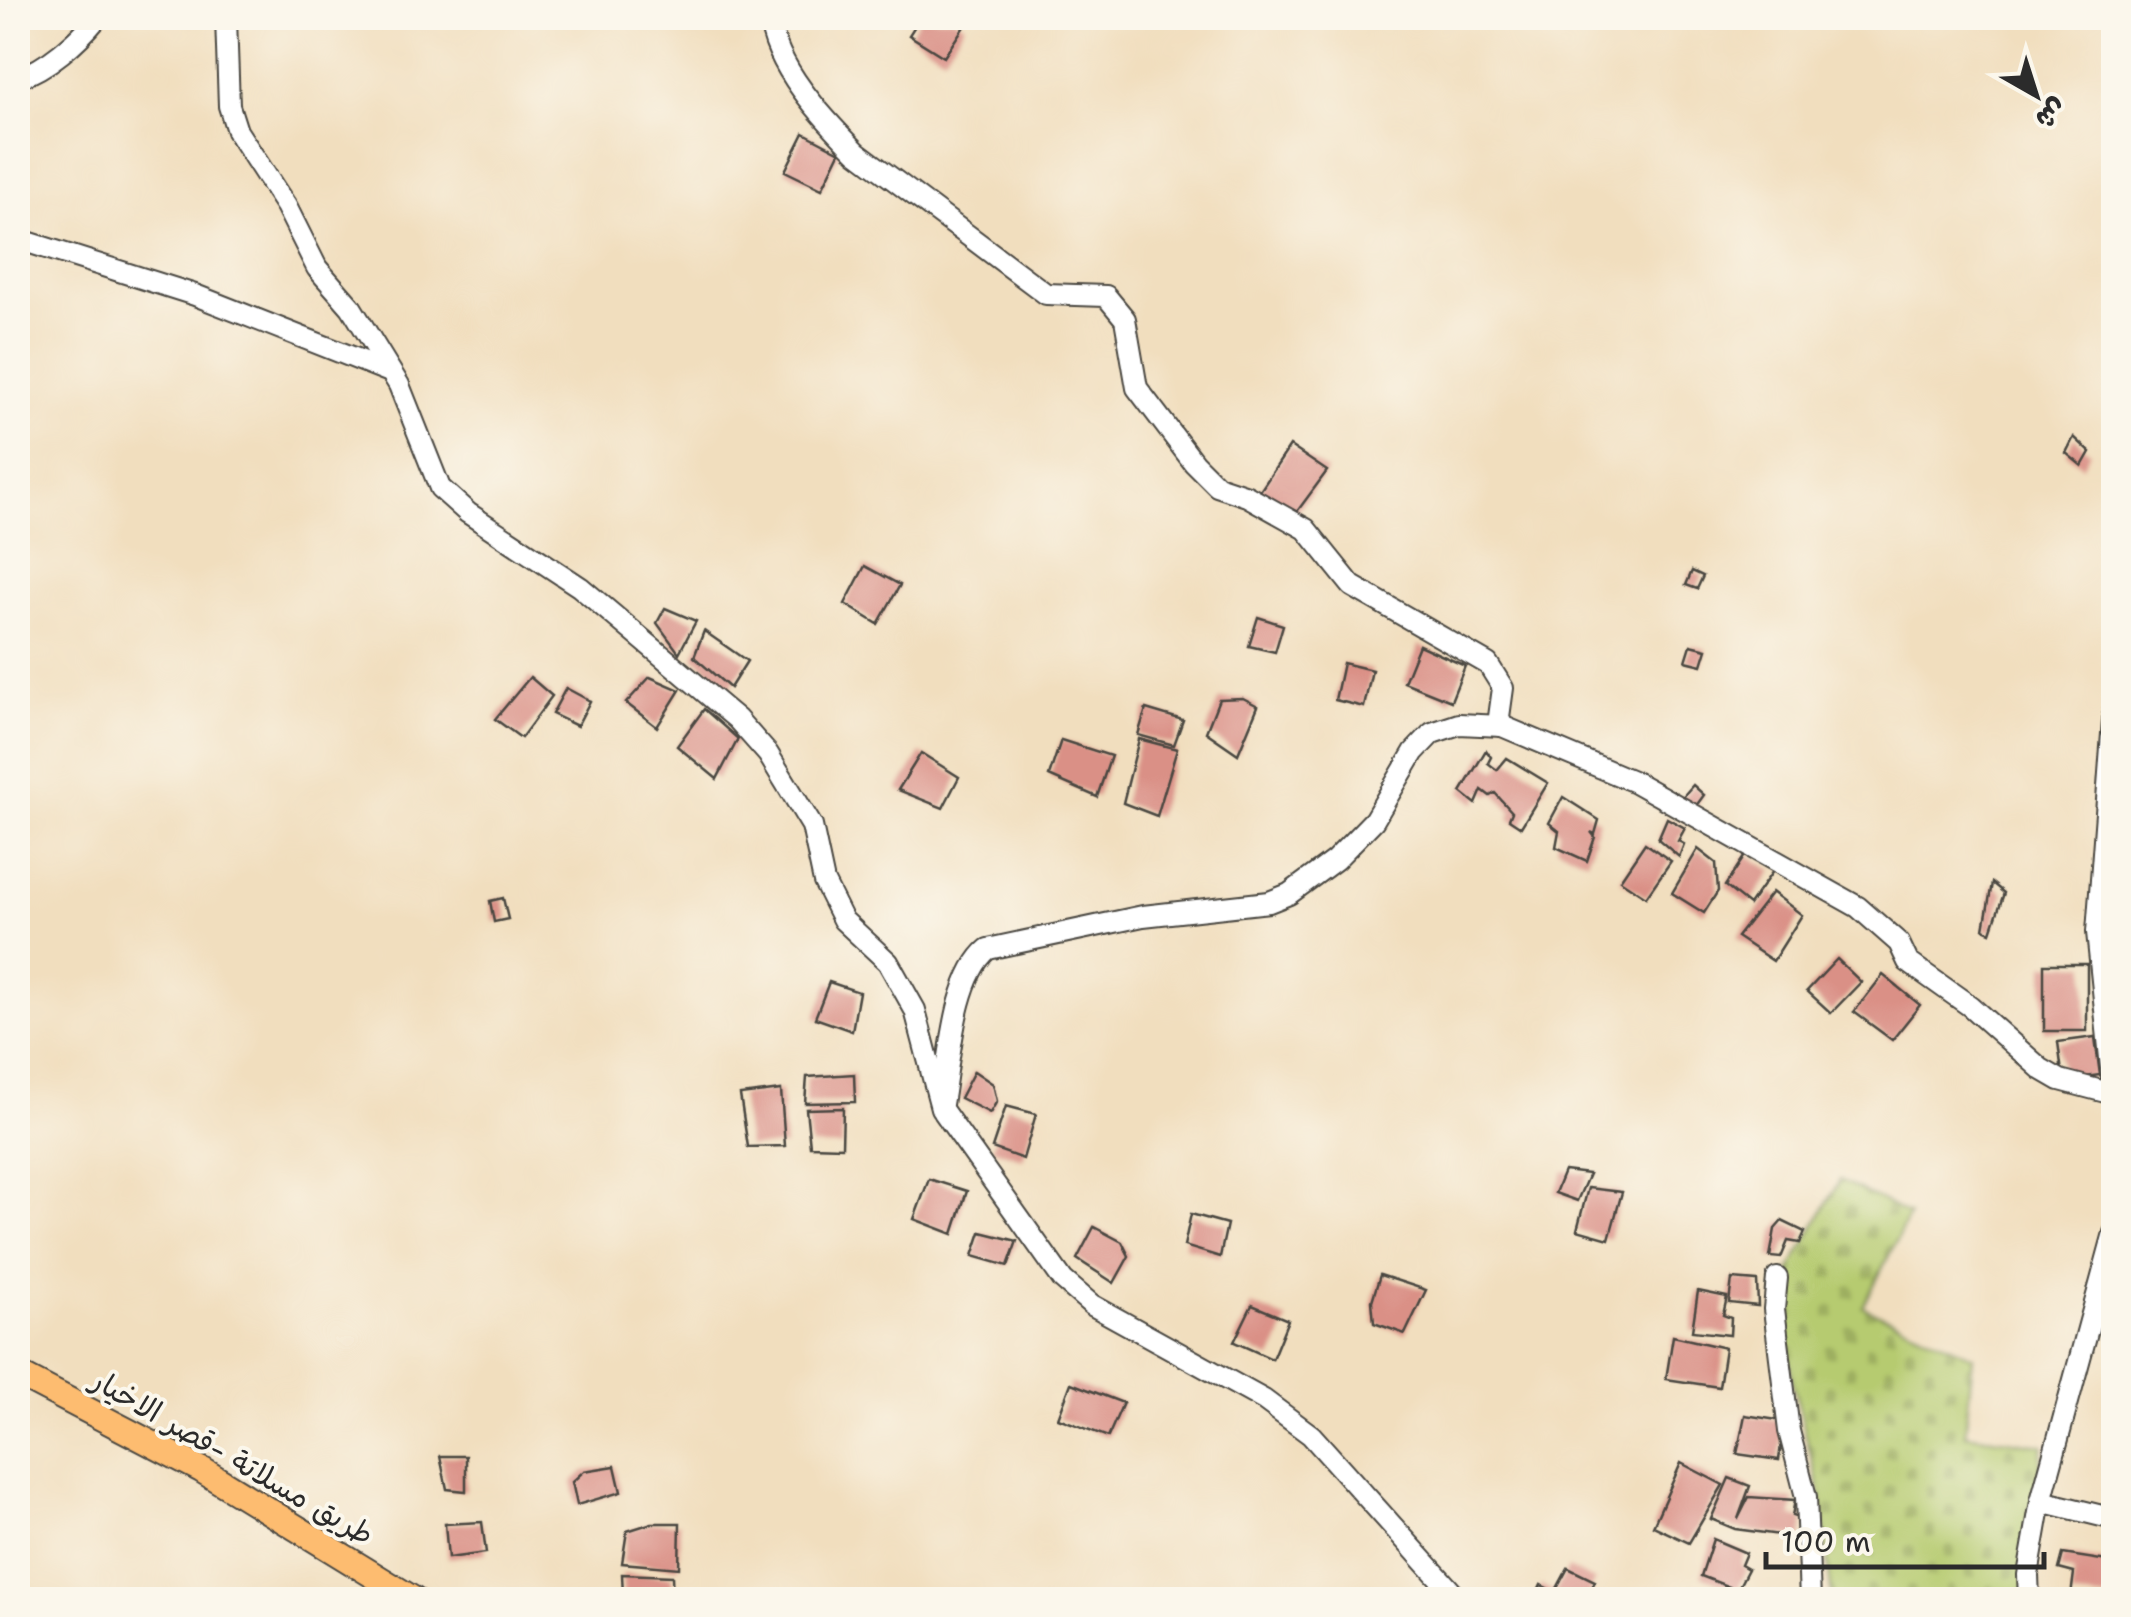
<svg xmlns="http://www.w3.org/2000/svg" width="2131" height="1617" font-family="'Shantell Sans','Playpen Sans Arabic',sans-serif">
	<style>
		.cemetery { fill: url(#cemetery-stones); stroke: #707b4d; stroke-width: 2.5 }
		.building { fill: #da9086 }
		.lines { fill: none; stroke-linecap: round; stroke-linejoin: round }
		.minor-casing { stroke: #494641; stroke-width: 24 }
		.major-casing { stroke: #494641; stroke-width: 29 }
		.minor { stroke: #fff; stroke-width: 20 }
		.major { stroke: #fdbc70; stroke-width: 25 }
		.labels { text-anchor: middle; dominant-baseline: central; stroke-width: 8; stroke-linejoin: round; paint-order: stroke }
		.street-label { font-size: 30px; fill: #2b2b2b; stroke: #fbf7ec }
	</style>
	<defs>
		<pattern id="cemetery-stones" width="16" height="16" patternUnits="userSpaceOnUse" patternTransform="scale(2.5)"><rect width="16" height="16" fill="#b6cb6f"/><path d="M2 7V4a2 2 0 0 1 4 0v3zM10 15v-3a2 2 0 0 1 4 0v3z" fill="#9dae60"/></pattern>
	</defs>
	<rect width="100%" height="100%" fill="#fbf7ec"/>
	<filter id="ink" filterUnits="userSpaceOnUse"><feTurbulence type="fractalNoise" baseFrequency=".01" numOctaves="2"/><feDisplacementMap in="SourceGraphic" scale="20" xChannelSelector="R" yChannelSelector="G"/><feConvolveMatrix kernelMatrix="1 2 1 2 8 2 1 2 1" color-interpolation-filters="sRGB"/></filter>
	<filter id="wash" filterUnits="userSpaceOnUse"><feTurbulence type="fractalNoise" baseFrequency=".0048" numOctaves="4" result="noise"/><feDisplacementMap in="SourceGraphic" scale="40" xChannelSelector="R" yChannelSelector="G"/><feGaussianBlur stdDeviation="2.25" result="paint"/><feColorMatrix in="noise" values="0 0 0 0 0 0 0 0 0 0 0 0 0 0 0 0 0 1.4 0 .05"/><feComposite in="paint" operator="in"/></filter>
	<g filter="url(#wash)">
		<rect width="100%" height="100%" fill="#f1debe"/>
		<!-- cemetery -->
		<path class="cemetery" d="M1840 1180 1909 1215 1863 1307 1973 1356 1965 1434 2043 1445 2023 1599H1832L1821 1496 1793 1384 1780 1288Z"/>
		<g id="blocks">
			<!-- building -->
			<g class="building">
				<path d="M920 18H953L965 25 944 57 909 35Z"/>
				<path d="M804 133 840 152 822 189 785 171Z"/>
				<path d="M2074 437 2090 452 2082 466 2066 453Z"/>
				<path d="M1290 446 1327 471 1293 517 1260 491Z"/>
				<path d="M865 566 900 585 878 624 845 604Z"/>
				<path d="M1692 571 1703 576 1697 589 1686 585Z"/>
				<path d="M665 608 696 621 679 653 657 623Z"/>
				<path d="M1258 617 1283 625 1275 652 1249 646Z"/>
				<path d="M704 631 747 661 730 688 694 657Z"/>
				<path d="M1419 645 1465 666 1451 701 1404 682Z"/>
				<path d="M1691 645 1707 649 1702 665 1686 661Z"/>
				<path d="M1343 663 1372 670 1364 707 1335 700Z"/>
				<path d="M530 677 552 696 521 738 495 719Z"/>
				<path d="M650 677 680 690 657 727 626 703Z"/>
				<path d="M566 688 590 701 577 726 552 714Z"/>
				<path d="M1243 698 1258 706 1238 754 1206 732 1219 699Z"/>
				<path d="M704 709 738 739 717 779 677 746Z"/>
				<path d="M1146 709 1183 720 1174 745 1138 735Z"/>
				<path d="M1139 739 1177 749 1157 816 1123 803Z"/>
				<path d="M1061 740 1111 756 1097 797 1049 776Z"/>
				<path d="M1486 750 1491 757 1488 763 1497 770 1507 758 1548 783 1521 827 1509 819 1512 812 1495 793 1490 796 1482 790 1476 804 1461 792Z"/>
				<path d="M921 753 959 777 943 808 898 790Z"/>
				<path d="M1693 785 1704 795 1693 810 1679 801Z"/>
				<path d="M1563 797 1599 820 1595 834 1591 832 1595 837 1587 861 1556 847 1559 831 1549 823Z"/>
				<path d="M1667 818 1685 828 1678 841 1684 844 1679 857 1658 839Z"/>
				<path d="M1645 843 1671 861 1646 897 1620 880Z"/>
				<path d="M1698 849 1716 863 1718 891 1704 913 1672 893Z"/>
				<path d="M1746 854 1773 871 1749 905 1725 886Z"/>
				<path d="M1992 883 2004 893 1991 932 1984 929Z"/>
				<path d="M1772 892 1802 915 1773 961 1737 937Z"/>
				<path d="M503 898 508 919 494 922 490 901Z"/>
				<path d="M1837 959 1861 982 1831 1013 1807 991Z"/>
				<rect x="2044" y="964" width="43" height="67"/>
				<path d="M1883 975 1920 1005 1892 1040 1854 1012Z"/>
				<path d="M829 982 859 992 852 1031 815 1018Z"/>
				<path d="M2095 1037 2100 1075 2063 1080 2058 1042Z"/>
				<path d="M974 1071 993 1084 997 1101 990 1113 960 1098Z"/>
				<path d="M854 1074 855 1102 805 1103 807 1077Z"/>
				<path d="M781 1090 785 1146 748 1147 740 1095Z"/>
				<path d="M1006 1106 1036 1114 1023 1159 992 1148Z"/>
				<path d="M843 1108 842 1147 810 1146 806 1109Z"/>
				<path d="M1564 1171 1589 1174 1577 1201 1555 1193Z"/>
				<path d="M929 1179 967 1191 953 1234 914 1219Z"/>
				<path d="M1588 1188 1622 1192 1609 1239 1577 1230Z"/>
				<path d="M1191 1214 1227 1224 1220 1257 1184 1246Z"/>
				<path d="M1782 1221 1805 1232 1800 1243 1788 1241 1781 1258 1770 1257 1775 1229Z"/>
				<path d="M1094 1227 1122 1242 1129 1256 1114 1283 1077 1259Z"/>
				<path d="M981 1232 1017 1241 1008 1266 973 1256Z"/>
				<path d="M1380 1275 1426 1290 1405 1334 1374 1323 1372 1301Z"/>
				<path d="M1732 1279 1757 1281 1758 1306 1729 1303Z"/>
				<path d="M1698 1291 1727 1297 1723 1315 1731 1318 1730 1335 1692 1331Z"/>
				<path d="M1252 1305 1288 1320 1272 1359 1234 1342Z"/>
				<path d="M1673 1336 1725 1348 1719 1387 1666 1379Z"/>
				<path d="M1071 1383 1123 1403 1108 1437 1058 1418Z"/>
				<path d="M1745 1415 1784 1421 1779 1460 1737 1454Z"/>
				<path d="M440 1456H466V1491L447 1489Z"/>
				<path d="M1681 1463 1723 1485 1689 1543 1653 1526Z"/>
				<path d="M615 1466 621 1492 577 1505 572 1482 584 1471Z"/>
				<path d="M1729 1478 1750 1486 1738 1519 1749 1497 1795 1500 1792 1516 1804 1520 1802 1538 1735 1529 1711 1519Z"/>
				<path d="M482 1522 486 1553 448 1558 445 1524Z"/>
				<path d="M652 1523H680L679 1568 622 1563 627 1531Z"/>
				<path d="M1713 1539 1746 1553 1741 1565 1748 1569 1737 1590 1701 1576Z"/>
				<path d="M2063 1554 2114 1562V1600L2071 1596 2074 1573 2059 1569Z"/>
				<path d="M1568 1568 1595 1581 1586 1600H1534L1541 1585 1555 1592Z"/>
				<path d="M622 1574 672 1576 673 1600 623 1596Z"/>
			</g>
		</g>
	</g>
	<g filter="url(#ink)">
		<use href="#blocks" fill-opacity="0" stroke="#494641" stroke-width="2.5"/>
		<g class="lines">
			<defs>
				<g id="minor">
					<path d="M226 18 229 106 237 131 286 206 317 268 351 307 399 385 440 488 468 513 580 587 737 719 768 754 812 826 824 882 843 920 888 962 915 1010 941 1108 1063 1280 1092 1305 1264 1400 1311 1435 1459 1600"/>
					<path d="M770 18C774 66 824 119 857 152L1046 294 1106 296 1125 319 1137 388 1194 463 1217 486 1247 496 1306 529 1352 586 1488 664 1503 688 1499 717 1502 726 1635 782 1858 907 1899 943 1908 962 1970 1006 2041 1069 2060 1080 2113 1094"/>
					<path d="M18 78C47 69 78 41 97 18"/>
					<path d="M18 239 195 295 390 372"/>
					<path d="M2114 707 2097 932 2114 1097"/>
					<path d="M942 1104C950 1060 954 977 988 949L1143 916 1269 902 1289 894 1335 860 1374 820 1414 752 1432 733 1459 724 1502 726"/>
					<path d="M1777 1278 1774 1309 1789 1431 1806 1497 1810 1600"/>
					<path d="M2041 1501 2114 1519"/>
					<path d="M2029 1600 2028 1575 2041 1501 2114 1233"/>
				</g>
				<path id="major" d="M18 1374 202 1470 414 1600"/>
			</defs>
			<!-- minor casing -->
			<use href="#minor" class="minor-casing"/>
			<!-- major casing -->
			<use href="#major" class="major-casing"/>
			<!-- minor -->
			<use href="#minor" class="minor"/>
			<!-- major -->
			<use href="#major" class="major"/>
		</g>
	</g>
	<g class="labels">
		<!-- street labels -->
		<g class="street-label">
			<text transform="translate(233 1457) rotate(30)">طريق مسلاتة -قصر الاخيار</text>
		</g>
	</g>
	<!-- margin -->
	<rect width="2131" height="1617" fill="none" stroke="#fbf7ec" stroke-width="60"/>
	<!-- north arrow -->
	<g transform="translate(2036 95) rotate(141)" stroke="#fbf7ec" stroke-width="8" paint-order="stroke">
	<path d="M0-8L18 38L0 25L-18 38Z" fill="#2b2b2b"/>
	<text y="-15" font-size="28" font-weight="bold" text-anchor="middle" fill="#2b2b2b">ش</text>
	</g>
	<!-- scale -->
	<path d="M1766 1552v15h278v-15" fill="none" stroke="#2b2b2b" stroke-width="5"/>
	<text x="1781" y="1552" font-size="30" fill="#2b2b2b" stroke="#fbf7ec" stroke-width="8" paint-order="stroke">100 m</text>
</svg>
